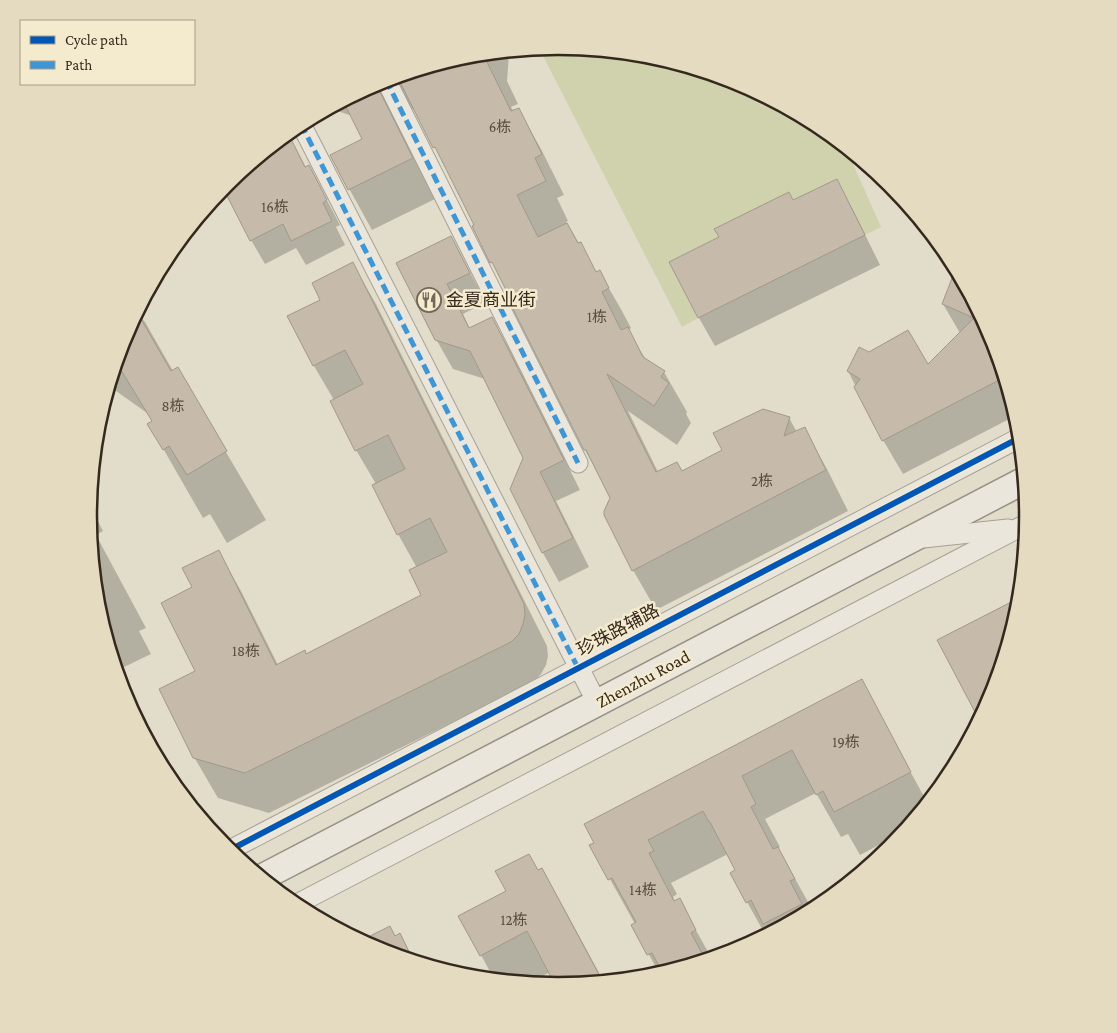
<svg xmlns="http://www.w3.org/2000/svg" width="1117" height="1033" font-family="'Crimson Pro','Noto Sans SC',serif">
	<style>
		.green { fill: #d0d2ad }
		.shadow { fill: #0003 }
		.building { fill: #c6baab; stroke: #a2988a }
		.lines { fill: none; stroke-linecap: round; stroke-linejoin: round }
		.street-casing { stroke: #a7a194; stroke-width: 21 }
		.secondary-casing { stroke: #979084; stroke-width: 29 }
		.street { stroke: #eae6dc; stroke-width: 19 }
		.secondary { stroke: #eae6dc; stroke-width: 26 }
		.quiet { stroke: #3e96d5; stroke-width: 5; stroke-dasharray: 10 5; stroke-linecap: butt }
		.cycleway-casing { stroke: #f4ebcf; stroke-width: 9 }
		.cycleway { stroke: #0057b8; stroke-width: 6 }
		.labels { text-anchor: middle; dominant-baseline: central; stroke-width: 5; stroke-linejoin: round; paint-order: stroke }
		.number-label { font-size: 15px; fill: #594d40 }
		.poi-label { font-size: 18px; fill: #35291d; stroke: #f4ebcf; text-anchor: start }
		.street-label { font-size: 18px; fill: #35291d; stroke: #f4ebcf }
		.rim { fill: none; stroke: #35291d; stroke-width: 2.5 }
	</style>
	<rect width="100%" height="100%" fill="#e2dcca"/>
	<!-- green -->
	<path class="green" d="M559 46 651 55 739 82 820 126 845 146 881 227 865 235 837 179 793 200 789 192 715 230 719 237 669 262 698 318 682 327 539 48Z"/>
	<!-- shadow -->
	<g class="shadow">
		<path d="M507 51 509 54 507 81 518 104 511 107 514 112 518 109 541 149 564 195 557 198 568 221 566 222 597 273 599 271 622 311 631 328 628 330 646 360 664 372 687 412 686 414 691 423 677 445 628 411 658 472H681L789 418 797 432 804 429 827 469 848 511 656 610 633 570 612 498 585 450 516 307 473 226 475 225 452 178 415 110 410 108 397 121 398 126 435 199 372 230 331 156 364 140 352 116 329 108 379 82 467 55Z"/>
		<path d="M288 133 306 168 309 166 340 225 336 227 345 245 306 265 296 248 265 264 251 240 254 164 244 169Z"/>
		<path d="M836 181 853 210 880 265 715 346 699 318 794 202Z"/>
		<path d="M451 237 486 302 463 314 470 329 492 318 508 347 580 490 556 501 589 567 559 582 543 553 511 489 524 458 485 379 453 369 436 339Z"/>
		<path d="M940 244 950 255 958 271 957 272Z"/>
		<path d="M353 264 376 304 547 646 548 656 546 665 541 674 534 682 269 813 218 798 194 757 197 672 194 588 218 551 241 591 278 665 306 655 423 595 417 568 398 534 376 484 356 450 334 400 314 366 289 317 322 301Z"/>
		<path d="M955 274 961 276 993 337 1017 415 903 474 883 440 848 371 869 354 927 366 960 333 943 304Z"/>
		<path d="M137 313 145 322 173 371 177 369 266 520 227 543 210 514 203 518 149 424 153 422 147 413 109 386 124 336Z"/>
		<path d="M89 504 103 531 96 535 146 628 139 631 151 654 116 671 97 608 88 516Z"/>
		<path d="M861 681 928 804 907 830 860 855 848 834 841 837 816 793 765 819 780 847 778 848 813 911 766 936 747 902 737 871 728 854 671 883 677 894 673 897 675 902 679 900 712 959 660 975 633 925 635 924 591 845Z"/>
		<path d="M993 697 981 719 976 711Z"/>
		<path d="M542 870 565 910 604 982 558 987 539 985 553 978 550 972 527 984 495 981 481 955 507 892Z"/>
	</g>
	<!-- building -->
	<g class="building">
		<path d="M483 54 511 111 519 108 542 154 535 158 546 181 517 195 538 237 567 223 578 243 581 242 596 272 600 270 609 288 602 292 621 330 628 327 643 357 665 371 661 377 669 383 654 406 607 374 656 472 677 462 682 471 722 450 713 433 763 409 790 417 784 436 805 427 826 470 632 571 604 515V511L610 498 586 450H584L512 307 514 306 492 262 490 263 472 226 474 225 435 147 433 148 397 76 467 55Z"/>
		<path d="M376 84 413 158 348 190 330 155 362 139 343 101Z"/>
		<path d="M288 133 305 167 309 165 327 200 323 203 332 221 291 241 283 224 250 241 223 188Z"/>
		<path d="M837 179 865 235 698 318 669 262 719 237 714 229 789 192 793 200Z"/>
		<path d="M451 236 470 273 447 284 469 328 492 317 564 460 540 472 573 538 542 553 510 489 523 458 470 351 435 340 396 263Z"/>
		<path d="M353 262 524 604 525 615 523 624 519 634 511 642 245 773 193 758 159 689 195 671 161 603 192 587 182 568 219 550 276 665 305 650 306 654 421 595 409 570 447 552 430 518 397 535 372 485 405 469 388 435 355 451 330 401 363 384 345 350 313 366 287 316 320 300 312 283Z"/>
		<path d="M956 268 993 337 1005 377 882 441 854 387 860 379 847 371 859 347 869 352 908 330 928 364 974 318 942 304Z"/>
		<path d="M137 312 171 371 178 367 227 451 187 475 169 446 163 450 147 424 152 421 116 362 124 336Z"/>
		<path d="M1021 597 1020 609 993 697 988 705 975 712 937 640Z"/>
		<path d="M862 679 911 772 834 812 823 791 816 795 792 750 742 776 756 804 751 807 773 849 778 847 795 879 790 881 802 904 763 924 751 900 746 903 730 873 735 870 710 822H709L703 811 648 840 654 851 649 853 674 901 680 898 696 930 691 933 703 955 673 971 663 974 652 953 647 955 631 925 636 922 612 878 608 880 589 845 594 843 584 824Z"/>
		<path d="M529 854 538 870 542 868 603 982 556 987 527 931 480 956 458 916 506 891 495 871Z"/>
		<path d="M390 926 395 936 400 933 414 962 378 951 360 941Z"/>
	</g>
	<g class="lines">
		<defs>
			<g id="street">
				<path d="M386 80 578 463"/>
				<path d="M301 124 597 703"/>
				<path d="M923 538 1008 529"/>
				<path d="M228 851 1021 437"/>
				<path d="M295 905 1028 523"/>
			</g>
			<path id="secondary" d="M261 878 1025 480"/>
		</defs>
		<!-- street casing -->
		<use href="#street" class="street-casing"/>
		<!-- secondary casing -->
		<use href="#secondary" class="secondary-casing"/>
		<!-- street -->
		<use href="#street" class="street"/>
		<!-- secondary -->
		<use href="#secondary" class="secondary"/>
		<!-- quiet -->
		<g class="quiet">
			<path d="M386 80 578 463"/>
			<path d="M301 124 578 668"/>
		</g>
		<defs>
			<path id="cycleway" d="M228 851 1021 437"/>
		</defs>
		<!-- cycleway casing -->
		<use href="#cycleway" class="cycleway-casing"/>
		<!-- cycleway -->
		<use href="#cycleway" class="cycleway"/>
	</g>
	<!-- icons -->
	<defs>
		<symbol id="restaurant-ring" viewBox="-11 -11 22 22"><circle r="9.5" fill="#f4ebcf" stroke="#72685a" stroke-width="1.5"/><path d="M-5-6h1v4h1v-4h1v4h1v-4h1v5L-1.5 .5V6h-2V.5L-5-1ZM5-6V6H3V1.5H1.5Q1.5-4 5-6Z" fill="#72685a"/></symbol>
	</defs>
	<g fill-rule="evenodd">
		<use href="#restaurant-ring" x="415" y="286" width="28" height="28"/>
	</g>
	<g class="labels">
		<!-- number labels -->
		<g class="number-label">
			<text x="500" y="127">6栋</text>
			<text x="275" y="207">16栋</text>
			<text x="597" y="317">1栋</text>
			<text x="173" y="406">8栋</text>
			<text x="762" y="481">2栋</text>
			<text x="246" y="651">18栋</text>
			<text x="846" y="742">19栋</text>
			<text x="643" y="890">14栋</text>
			<text x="514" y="920">12栋</text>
		</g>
		<!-- poi labels -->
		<g class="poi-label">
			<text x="446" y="300">金夏商业街</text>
		</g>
		<!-- street labels -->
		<g class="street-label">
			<text transform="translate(618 630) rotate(-28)">珍珠路辅路</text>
			<text transform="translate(643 679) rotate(-28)">Zhenzhu Road</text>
		</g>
	</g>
	<!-- crop -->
	<path d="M0 0H1117V1033H0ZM97 516a461 461 0 1 1 922 0a461 461 0 1 1-922 0Z" fill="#e5dbc1" fill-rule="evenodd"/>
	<path class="rim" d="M97 516a461 461 0 1 1 922 0a461 461 0 1 1-922 0Z"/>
	<!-- legend -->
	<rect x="20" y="20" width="175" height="65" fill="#f4ebcf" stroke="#a89d88"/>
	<rect x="30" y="36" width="25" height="8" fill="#0057b8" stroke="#a89d88"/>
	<text x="65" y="45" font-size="15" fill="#35291d">Cycle path</text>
	<rect x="30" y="61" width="25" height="8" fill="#3e96d5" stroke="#a89d88"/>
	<text x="65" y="70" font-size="15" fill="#35291d">Path</text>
</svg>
